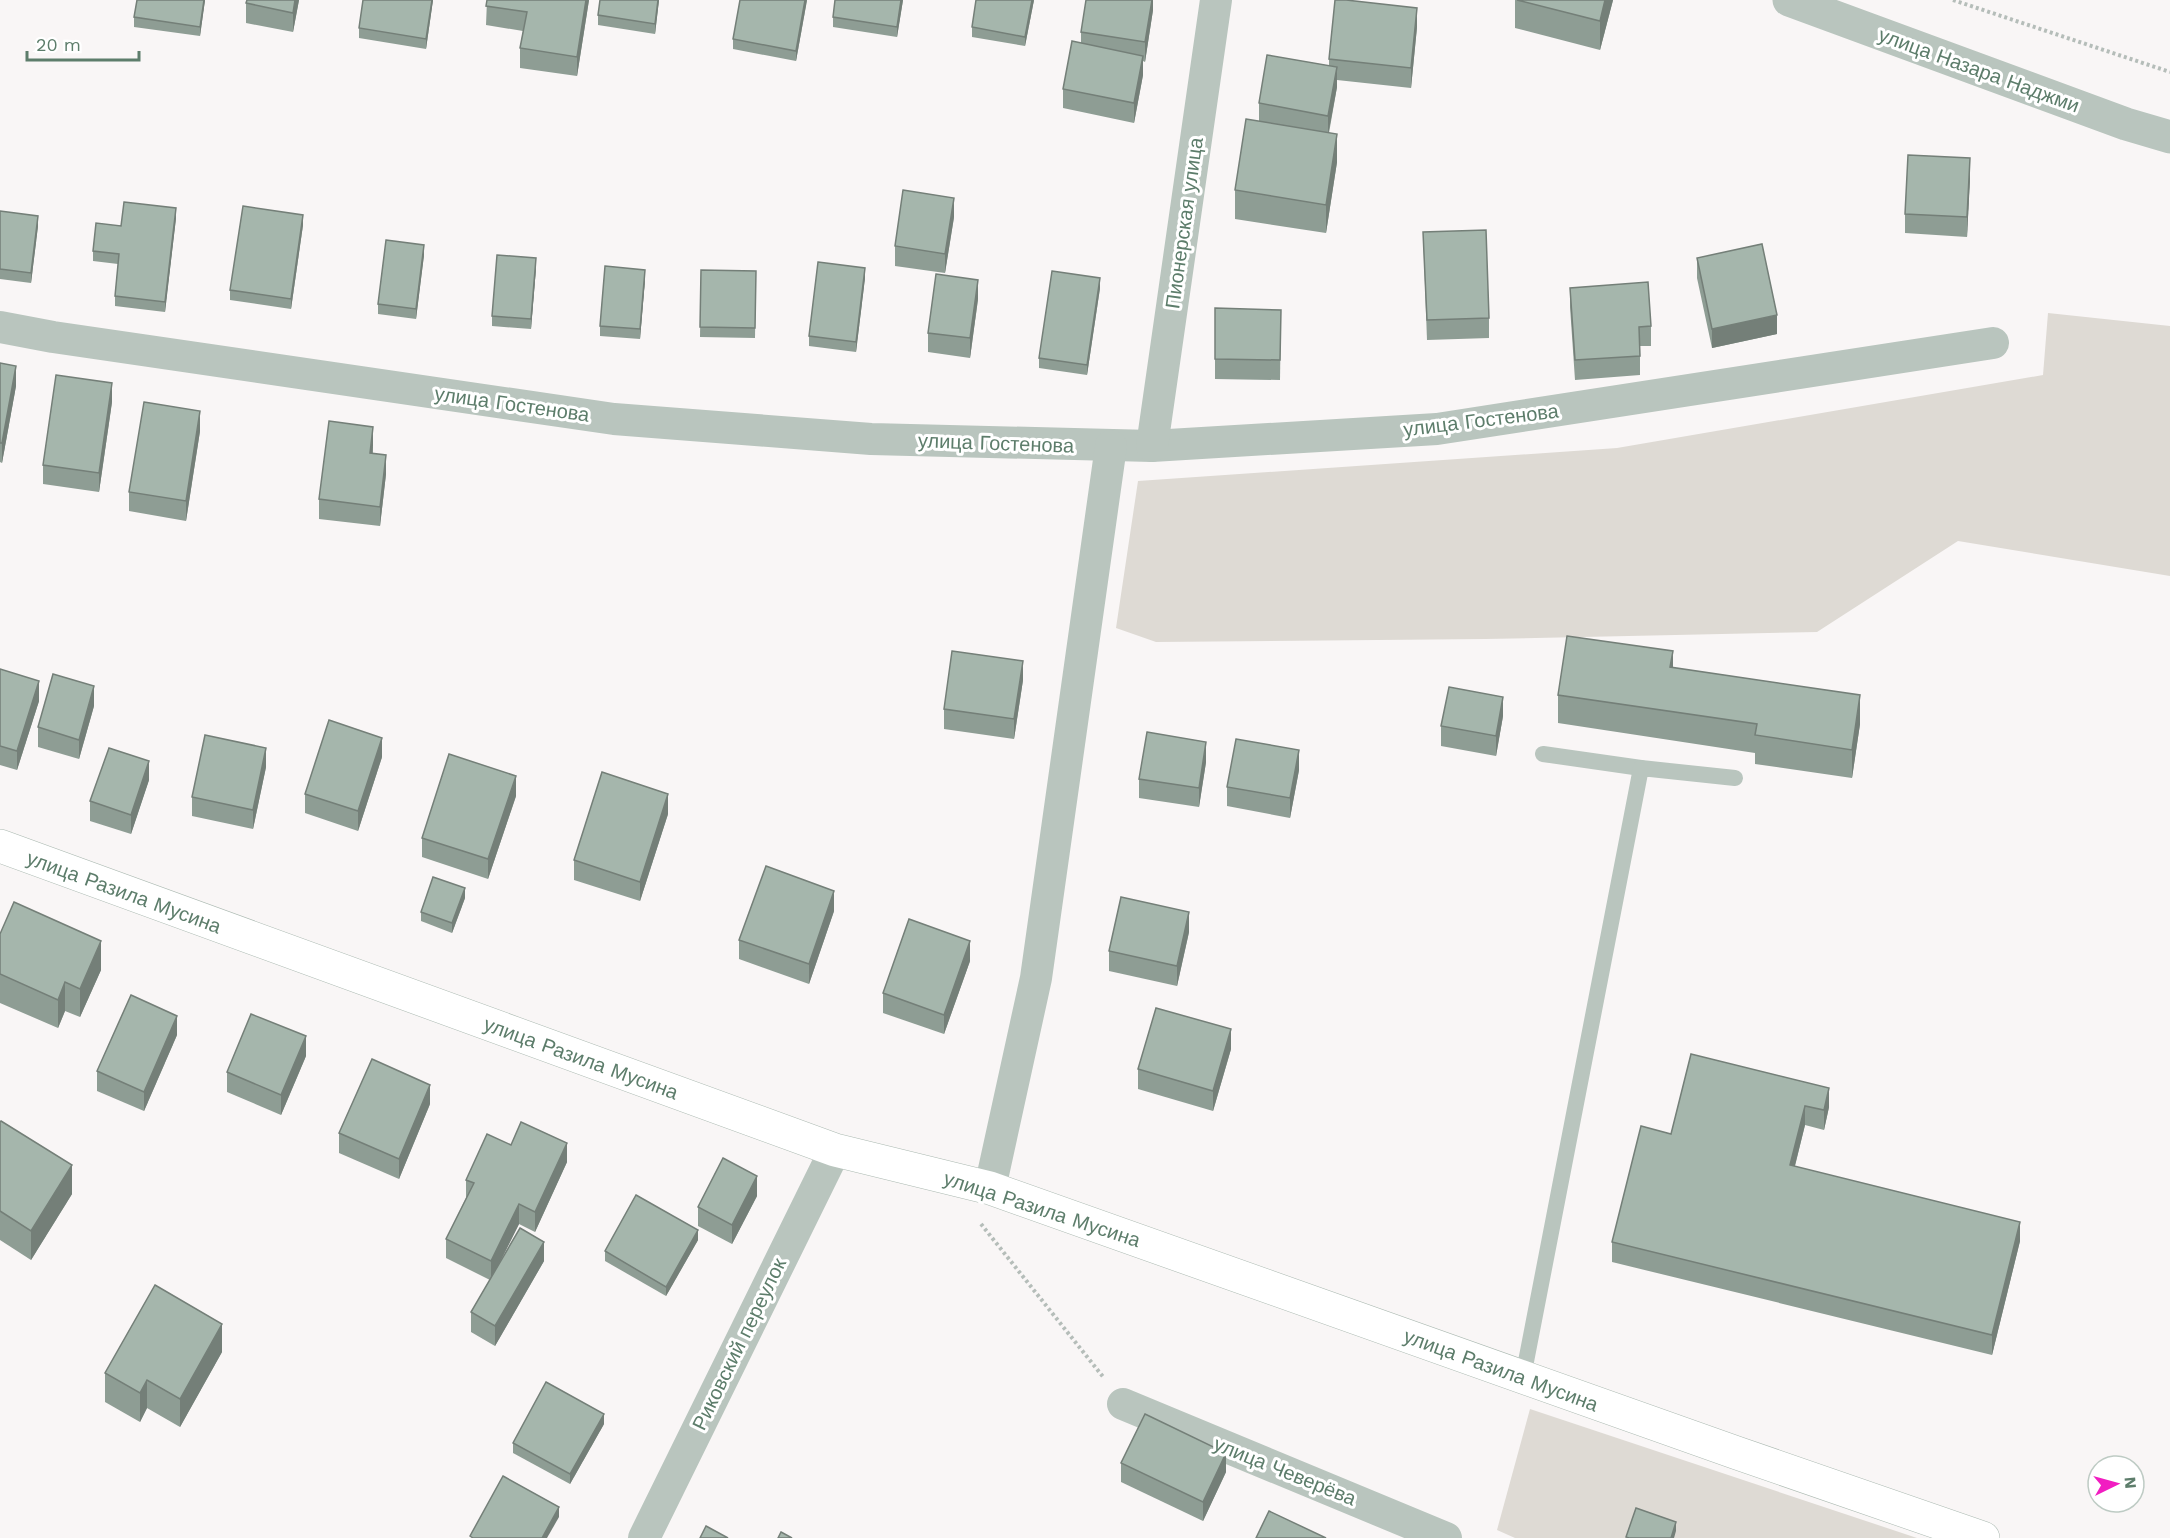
<svg xmlns="http://www.w3.org/2000/svg" width="2170" height="1538" font-family="'Work Sans',sans-serif">
	<style>
		.green { fill: #dedad4 }
		.lines { fill: none; stroke-linecap: round; stroke-linejoin: round }
		.secondary-casing { stroke: #acbab2; stroke-width: 34 }
		.path { stroke: #b5bdb9; stroke-width: 4; stroke-dasharray: 3 3; stroke-linecap: butt }
		.service { stroke: #b9c5be; stroke-width: 16 }
		.minor { stroke: #b9c5be; stroke-width: 32 }
		.tertiary { stroke: #b9c5be; stroke-width: 33 }
		.secondary { stroke: #fff; stroke-width: 33 }
		.wall { fill: #8e9d94 }
		.shaded-wall { fill: #747f78 }
		.building { fill: #a5b6ac; stroke: #747f78; stroke-width: 1.5 }
		.labels { text-anchor: middle; dominant-baseline: central; stroke-width: 6; stroke-linejoin: round; paint-order: stroke }
		.street-label { font-size: 20px; fill: #5d7d6b; stroke: #fff }
	</style>
	<rect width="100%" height="100%" fill="#f9f6f6"/>
	<!-- green -->
	<g class="green">
		<path d="M2048 313 2170 326V576L1958 541 1817 632 1485 639 1156 642 1116 628 1138 481 1617 448 2043 375Z"/>
		<path d="M1530 1409 1917 1538H1515L1497 1530Z"/>
	</g>
	<g class="lines">
		<defs>
			<path id="secondary" d="M0 846 835 1150 990 1188 1737 1453 1983 1538"/>
		</defs>
		<!-- secondary casing -->
		<use href="#secondary" class="secondary-casing"/>
		<!-- path -->
		<g class="path">
			<path d="M1953 0 2170 72"/>
			<path d="M981 1224 1104 1378"/>
		</g>
		<!-- service -->
		<g class="service">
			<path d="M1543 754 1641 768"/>
			<path d="M1523 1377 1641 768 1735 778"/>
		</g>
		<!-- minor -->
		<g class="minor">
			<path d="M0 327 53 337 614 419 871 439 1152 446 1437 429 1993 343"/>
			<path d="M1152 446 1216 0"/>
			<path d="M990 1188 1036 978 1111 446"/>
			<path d="M1123 1404 1446 1538"/>
			<path d="M644 1538 835 1150"/>
		</g>
		<!-- tertiary -->
		<path class="tertiary" d="M1789 0 2126 124 2170 137"/>
		<!-- secondary -->
		<use href="#secondary" class="secondary"/>
	</g>
	<!-- wall -->
	<g class="wall">
		<path d="M137 0H205L200 36 134 27V17Z"/>
		<path d="M299 0 293 32 246 23V3Z"/>
		<path d="M363 0H433L426 49 359 38V28Z"/>
		<path d="M487 0H589L577 76 520 68V48L523 31 486 25Z"/>
		<path d="M659 0 655 34 598 25V15Z"/>
		<path d="M807 0 796 61 733 49V39Z"/>
		<path d="M903 0 897 37 833 27V17Z"/>
		<path d="M1034 0 1025 46 972 37V27Z"/>
		<path d="M1153 0V10L1145 62 1143 61V75L1134 123 1063 108V89L1081 43V32Z"/>
		<path d="M1515 0H1613L1600 50 1515 28Z"/>
		<path d="M1417 27 1411 88 1337 80V87L1329 133 1337 162 1326 233 1235 219V190L1259 121V103L1329 66V59Z"/>
		<path d="M1970 178 1967 237 1905 233V214Z"/>
		<path d="M0 211 38 226 31 283 0 279Z"/>
		<path d="M954 217 945 273 895 266V246Z"/>
		<path d="M176 218 165 312 115 306V296L118 264 93 261V251L121 226Z"/>
		<path d="M303 225 291 309 230 300V290Z"/>
		<path d="M1423 232 1489 318V338L1427 340Z"/>
		<path d="M424 255 416 319 378 314V304Z"/>
		<path d="M1697 258 1777 334 1712 348 1697 278Z"/>
		<path d="M536 268 531 329 492 326V316Z"/>
		<path d="M701 270 756 271 755 338 700 337Z"/>
		<path d="M865 278 856 352 809 346V336Z"/>
		<path d="M645 280 640 339 600 336V326Z"/>
		<path d="M1100 288 1087 375 1039 368V358Z"/>
		<path d="M1570 288 1651 326V346H1640V375L1575 380 1570 307Z"/>
		<path d="M978 299 970 358 928 352V333Z"/>
		<path d="M1215 308 1281 310 1280 380 1215 379Z"/>
		<path d="M0 363 16 386 2 463 0 462Z"/>
		<path d="M112 402 99 492 43 484V465Z"/>
		<path d="M200 431 186 521 129 511V492Z"/>
		<path d="M373 446V453L386 474 380 526 319 519V499Z"/>
		<path d="M0 669 39 701 17 770 0 765Z"/>
		<path d="M1023 680 1014 739 944 729V709Z"/>
		<path d="M1558 695 1860 724 1852 778 1755 764V753L1558 723Z"/>
		<path d="M94 706 79 759 38 747V727Z"/>
		<path d="M1503 716 1496 756 1441 746V726Z"/>
		<path d="M382 757 358 831 305 813V794Z"/>
		<path d="M1206 762 1199 807 1139 798V779Z"/>
		<path d="M266 767 253 829 192 816V797Z"/>
		<path d="M1299 770 1290 818 1227 806V787Z"/>
		<path d="M149 780 131 834 90 821V801Z"/>
		<path d="M516 796 488 879 422 857V838Z"/>
		<path d="M668 814 640 901 574 880V860Z"/>
		<path d="M465 898 452 933 421 921V912Z"/>
		<path d="M834 911 809 984 739 959V940Z"/>
		<path d="M1189 932 1177 986 1109 971V951Z"/>
		<path d="M0 934 101 970 80 1017 65 1011 58 1028 0 1003Z"/>
		<path d="M970 961 944 1034 883 1013V993Z"/>
		<path d="M177 1035 144 1111 97 1091V1071Z"/>
		<path d="M1231 1049 1213 1111 1138 1089V1069Z"/>
		<path d="M1691 1054 1829 1107 1824 1130 1805 1125 1795 1166 2020 1241 1992 1355 1612 1262V1242L1671 1134Z"/>
		<path d="M306 1056 281 1115 227 1092V1072Z"/>
		<path d="M430 1104 399 1179 339 1153V1133Z"/>
		<path d="M0 1122 72 1194 31 1260 0 1240Z"/>
		<path d="M511 1145 567 1162 535 1232 519 1224 499 1264 544 1261 495 1346 471 1332V1312L490 1280 446 1258V1239L466 1198V1180Z"/>
		<path d="M757 1196 732 1244 698 1226V1207Z"/>
		<path d="M698 1240 666 1296 605 1261V1251Z"/>
		<path d="M222 1352 180 1427 147 1408 140 1422 105 1402V1373Z"/>
		<path d="M604 1424 570 1484 513 1453V1443Z"/>
		<path d="M1121 1463 1226 1472 1203 1521 1121 1482Z"/>
	</g>
	<!-- shaded-wall -->
	<g class="shaded-wall">
		<path d="M204 0H205L200 36V27Z"/>
		<path d="M295 0H299L293 32V13Z"/>
		<path d="M432 0H433L426 49V39Z"/>
		<path d="M586 0H589L577 76V57Z"/>
		<path d="M658 0H659L655 34V24Z"/>
		<path d="M805 0H807L796 61V51Z"/>
		<path d="M901 0H903L897 37V27Z"/>
		<path d="M1032 0H1034L1025 46V37Z"/>
		<path d="M1152 0H1153V10L1145 62V42Z"/>
		<path d="M1605 0H1613L1600 50V21Z"/>
		<path d="M1417 8V27L1411 88V68Z"/>
		<path d="M1143 56V75L1134 123V103Z"/>
		<path d="M1337 67V87L1328 135V116Z"/>
		<path d="M1337 134V162L1326 233V205Z"/>
		<path d="M1970 158V178L1967 237V217Z"/>
		<path d="M954 198V217L945 273V254Z"/>
		<path d="M176 208V218L165 312V302Z"/>
		<path d="M303 215V225L291 309V299Z"/>
		<path d="M38 216V226L31 283V273Z"/>
		<path d="M424 245V255L416 319V309Z"/>
		<path d="M536 258V268L531 329V319Z"/>
		<path d="M865 268V278L856 352V342Z"/>
		<path d="M645 270V280L640 339V329Z"/>
		<path d="M1100 278V288L1087 375V365Z"/>
		<path d="M978 280V299L970 358V338Z"/>
		<path d="M1777 315V334L1712 348V329Z"/>
		<path d="M16 366V386L2 463V443Z"/>
		<path d="M112 383V402L99 492V473Z"/>
		<path d="M200 411V431L186 521V501Z"/>
		<path d="M373 427V446L370 472V453Z"/>
		<path d="M386 455V474L380 526V507Z"/>
		<path d="M1673 651V680L1670 667Z"/>
		<path d="M1023 661V680L1014 739V719Z"/>
		<path d="M39 681V701L17 770V751Z"/>
		<path d="M94 686V706L79 759V740Z"/>
		<path d="M1860 695V724L1852 778V750Z"/>
		<path d="M1503 697V716L1496 756V736Z"/>
		<path d="M382 738V757L358 831V811Z"/>
		<path d="M1206 742V762L1199 807V788Z"/>
		<path d="M266 748V767L253 829V810Z"/>
		<path d="M1299 750V770L1290 818V798Z"/>
		<path d="M149 761V780L131 834V815Z"/>
		<path d="M516 776V796L488 879V859Z"/>
		<path d="M668 794V814L640 901V882Z"/>
		<path d="M465 888V898L452 933V923Z"/>
		<path d="M834 891V911L809 984V964Z"/>
		<path d="M1189 912V932L1177 986V966Z"/>
		<path d="M101 941V970L80 1017V989Z"/>
		<path d="M970 941V961L944 1034V1015Z"/>
		<path d="M65 982V1011L58 1028V1000Z"/>
		<path d="M177 1016V1035L144 1111V1092Z"/>
		<path d="M1231 1029V1049L1213 1111V1091Z"/>
		<path d="M306 1036V1056L281 1115V1095Z"/>
		<path d="M430 1085V1104L399 1179V1159Z"/>
		<path d="M1829 1088V1107L1824 1130V1110Z"/>
		<path d="M1805 1106V1125L1790 1185V1165Z"/>
		<path d="M567 1143V1162L535 1232V1212Z"/>
		<path d="M72 1165V1194L31 1260V1231Z"/>
		<path d="M757 1176V1196L732 1244V1225Z"/>
		<path d="M519 1204V1224L491 1280V1261Z"/>
		<path d="M2020 1222V1241L1992 1355V1335Z"/>
		<path d="M698 1230V1240L666 1296V1287Z"/>
		<path d="M544 1242V1261L495 1346V1326Z"/>
		<path d="M222 1324V1352L180 1427V1399Z"/>
		<path d="M147 1380V1408L140 1422V1393Z"/>
		<path d="M604 1414V1424L570 1484V1474Z"/>
		<path d="M1226 1453V1472L1203 1521V1502Z"/>
		<path d="M559 1507V1517L547 1538H542Z"/>
		<path d="M1676 1522V1531L1674 1538H1671Z"/>
	</g>
	<!-- building -->
	<g class="building">
		<path d="M137 0H204L200 27 134 17Z"/>
		<path d="M247 0H295L293 13 246 3Z"/>
		<path d="M363 0H432L426 39 359 28Z"/>
		<path d="M487 0H586L577 57 520 48 527 12 486 6Z"/>
		<path d="M600 0H658L655 24 598 15Z"/>
		<path d="M740 0H805L796 51 733 39Z"/>
		<path d="M835 0H901L897 27 833 17Z"/>
		<path d="M976 0H1032L1025 37 972 27Z"/>
		<path d="M1086 0H1152L1145 42 1081 32Z"/>
		<path d="M1335 0H1346L1417 8 1411 68 1329 59Z"/>
		<path d="M1517 0H1605L1600 21Z"/>
		<path d="M1072 41 1143 56 1134 103 1063 89Z"/>
		<path d="M1267 55 1337 67 1328 116 1259 103Z"/>
		<path d="M1246 119 1337 134 1326 205 1235 190Z"/>
		<path d="M1908 155 1970 158 1967 217 1905 214Z"/>
		<path d="M903 190 954 198 945 254 895 246Z"/>
		<path d="M124 202 176 208 165 302 115 296 119 254 93 251 96 223 121 226Z"/>
		<path d="M243 206 303 215 291 299 230 290Z"/>
		<path d="M0 211 38 216 31 273 0 269Z"/>
		<path d="M1486 230 1489 318 1427 320 1423 232Z"/>
		<path d="M386 240 424 245 416 309 378 304Z"/>
		<path d="M1762 244 1777 315 1712 329 1697 258Z"/>
		<path d="M497 255 536 258 531 319 492 316Z"/>
		<path d="M818 262 865 268 856 342 809 336Z"/>
		<path d="M605 266 645 270 640 329 600 326Z"/>
		<path d="M701 270 756 271 755 328 700 327Z"/>
		<path d="M1052 271 1100 278 1087 365 1039 358Z"/>
		<path d="M936 274 978 280 970 338 928 333Z"/>
		<path d="M1648 282 1651 326 1639 327 1640 356 1575 360 1570 288Z"/>
		<path d="M1215 308 1281 310 1280 360 1215 359Z"/>
		<path d="M0 363 16 366 2 443H0Z"/>
		<path d="M56 375 112 383 99 473 43 465Z"/>
		<path d="M144 402 200 411 186 501 129 492Z"/>
		<path d="M329 421 373 427 370 453 386 455 380 507 319 499Z"/>
		<path d="M1567 636 1673 651 1670 667 1860 695 1852 750 1755 735 1757 724 1558 695Z"/>
		<path d="M952 651 1023 661 1014 719 944 709Z"/>
		<path d="M0 669 39 681 17 751 0 746Z"/>
		<path d="M53 674 94 686 79 740 38 727Z"/>
		<path d="M1449 687 1503 697 1496 736 1441 726Z"/>
		<path d="M329 720 382 738 358 811 305 794Z"/>
		<path d="M1147 732 1206 742 1199 788 1139 779Z"/>
		<path d="M205 735 266 748 253 810 192 797Z"/>
		<path d="M1236 739 1299 750 1290 798 1227 787Z"/>
		<path d="M109 748 149 761 131 815 90 801Z"/>
		<path d="M449 754 516 776 488 859 422 838Z"/>
		<path d="M602 772 668 794 640 882 574 860Z"/>
		<path d="M766 866 834 891 809 964 739 940Z"/>
		<path d="M433 877 465 888 452 923 421 912Z"/>
		<path d="M1121 897 1189 912 1177 966 1109 951Z"/>
		<path d="M14 902 101 941 80 989 65 982 58 1000 0 974V934Z"/>
		<path d="M909 919 970 941 944 1015 883 993Z"/>
		<path d="M131 995 177 1016 144 1092 97 1071Z"/>
		<path d="M1156 1008 1231 1029 1213 1091 1138 1069Z"/>
		<path d="M251 1014 306 1036 281 1095 227 1072Z"/>
		<path d="M1691 1054 1829 1088 1824 1110 1805 1106 1790 1165 2020 1222 1992 1335 1612 1242 1641 1126 1671 1134Z"/>
		<path d="M372 1059 430 1085 399 1159 339 1133Z"/>
		<path d="M1 1121 72 1165 31 1231 0 1211V1122Z"/>
		<path d="M521 1122 567 1143 535 1212 519 1204 491 1261 446 1239 474 1183 466 1180 487 1134 511 1145Z"/>
		<path d="M723 1158 757 1176 732 1225 698 1207Z"/>
		<path d="M636 1195 698 1230 666 1287 605 1251Z"/>
		<path d="M520 1228 544 1242 495 1326 471 1312Z"/>
		<path d="M155 1285 222 1324 180 1399 147 1380 140 1393 105 1373Z"/>
		<path d="M546 1382 604 1414 570 1474 513 1443Z"/>
		<path d="M1145 1414 1226 1453 1203 1502 1121 1463Z"/>
		<path d="M503 1476 559 1507 542 1538H473L470 1536Z"/>
		<path d="M1636 1508 1676 1522 1671 1538H1629L1626 1537Z"/>
		<path d="M1269 1511 1326 1538H1256Z"/>
		<path d="M706 1526 728 1538H700Z"/>
		<path d="M781 1532 792 1538H778Z"/>
	</g>
	<g class="labels">
		<!-- street labels -->
		<g class="street-label">
			<text transform="translate(1979 70) rotate(20)">улица Назара Наджми</text>
			<text transform="translate(1184 223) rotate(-82)">Пионерская улица</text>
			<text transform="translate(512 404) rotate(8)">улица Гостенова</text>
			<text transform="translate(1481 420) rotate(-7)">улица Гостенова</text>
			<text transform="translate(996 443) rotate(2)">улица Гостенова</text>
			<text transform="translate(124 892) rotate(20)">улица Разила Мусина</text>
			<text transform="translate(581 1058) rotate(20)">улица Разила Мусина</text>
			<text transform="translate(1042 1209) rotate(18)">улица Разила Мусина</text>
			<text transform="translate(739 1344) rotate(-64)">Риковский переулок</text>
			<text transform="translate(1501 1370) rotate(20)">улица Разила Мусина</text>
			<text transform="translate(1285 1471) rotate(22)">улица Чеверёва</text>
		</g>
	</g>
	<!-- north arrow -->
	<g transform="translate(2116 1484) rotate(85)"><circle r="28" fill="#ffffff" stroke="#becbc4" stroke-width="1.5"/>
	<path d="M0-4.5L10 22L0 15L-10 22Z" fill="#f11dc1"/>
	<text y="-9" font-size="16" font-weight="bold" text-anchor="middle" fill="#5d7d6b">N</text>
	</g>
	<!-- scale -->
	<path d="M27 51v9h112v-9" fill="none" stroke="#5d7d6b" stroke-width="3"/>
	<text x="36" y="51" font-size="18" fill="#5d7d6b" stroke="#ffffff" stroke-width="4.5" paint-order="stroke">20 m</text>
</svg>
